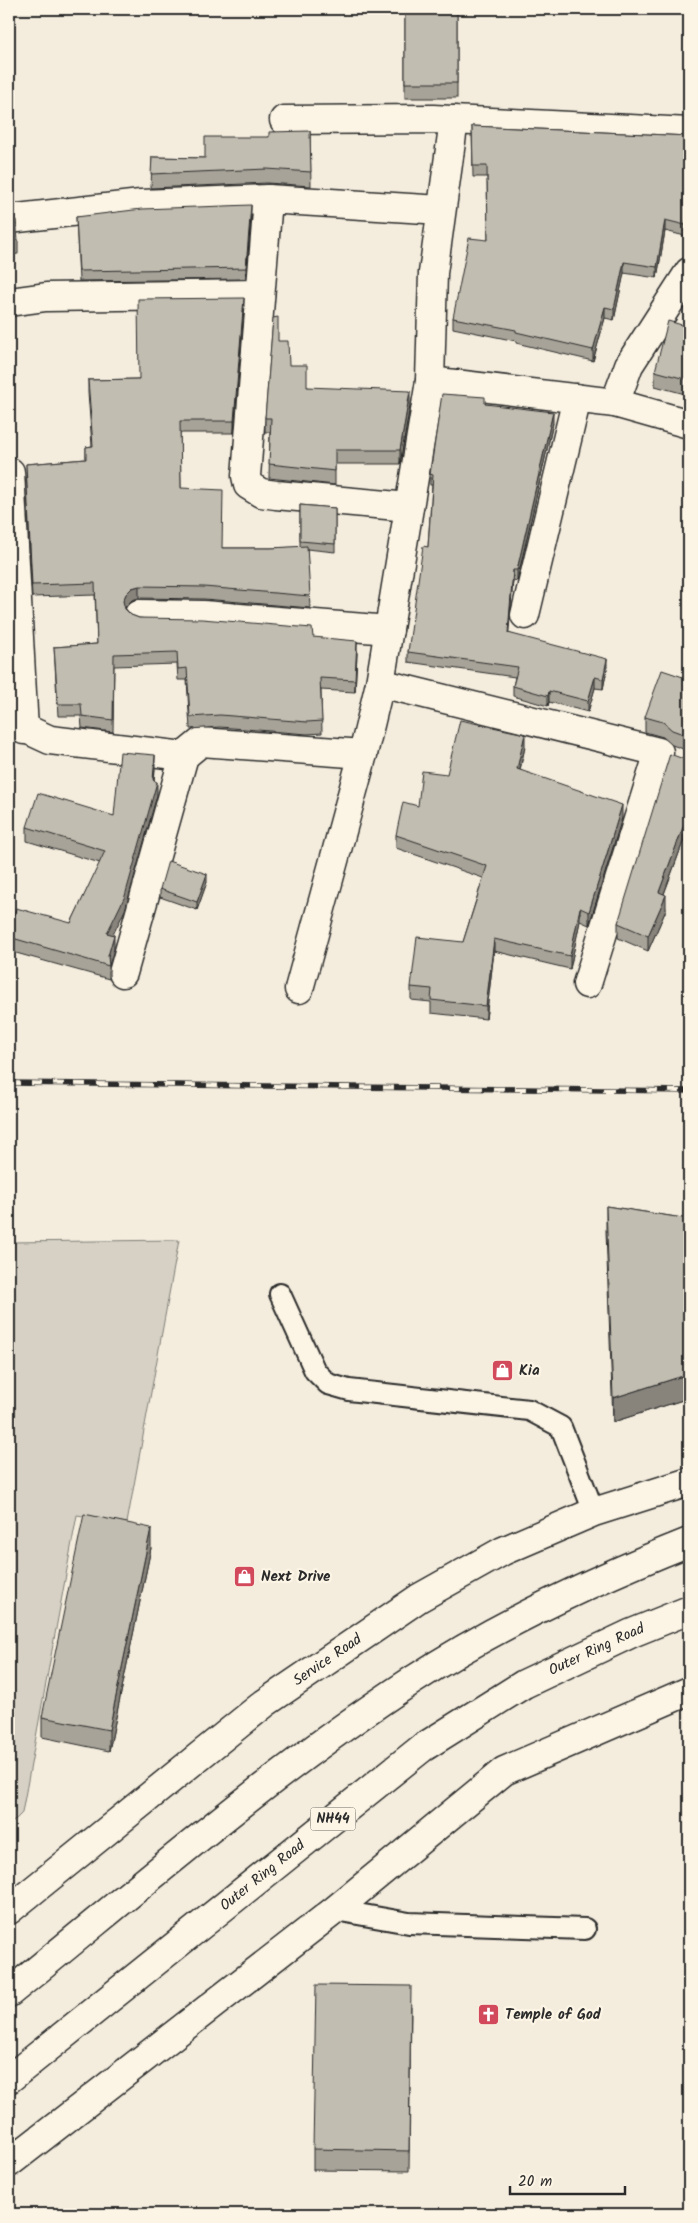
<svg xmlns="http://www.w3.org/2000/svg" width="698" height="2223" font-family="Kalam,sans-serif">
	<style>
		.green { fill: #d6d1c4; stroke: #807e78 }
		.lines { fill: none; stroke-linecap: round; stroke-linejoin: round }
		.lane-casing { stroke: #2b2b2b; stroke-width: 24 }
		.street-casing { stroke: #2b2b2b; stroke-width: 31 }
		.secondary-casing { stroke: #2b2b2b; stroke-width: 31 }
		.highway-casing { stroke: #2b2b2b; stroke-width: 31 }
		.lane { stroke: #fcf5e5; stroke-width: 20 }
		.street { stroke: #fcf5e5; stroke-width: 28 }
		.secondary { stroke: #fcf5e5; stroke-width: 28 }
		.highway { stroke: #fcf5e5; stroke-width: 28 }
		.rail-casing { stroke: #2b2b2b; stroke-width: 5.5 }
		.rail { stroke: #fcf5e5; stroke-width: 4; stroke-dasharray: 11; stroke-linecap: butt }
		.wall { fill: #a7a398; stroke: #2b2b2b }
		.shaded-wall { fill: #88847c; stroke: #2b2b2b }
		.building { fill: #c2bdb1; stroke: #2b2b2b }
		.labels { text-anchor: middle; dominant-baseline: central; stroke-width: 4.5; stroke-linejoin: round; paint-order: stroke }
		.shield { fill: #fcf5e5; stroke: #6a6863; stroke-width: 1 }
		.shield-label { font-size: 14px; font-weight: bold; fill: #2b2b2b }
		.poi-label { font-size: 15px; font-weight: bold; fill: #2b2b2b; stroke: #fcf5e5; text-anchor: start }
		.street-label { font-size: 15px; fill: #2b2b2b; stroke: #fcf5e5 }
	</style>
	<rect width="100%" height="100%" fill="#f4edde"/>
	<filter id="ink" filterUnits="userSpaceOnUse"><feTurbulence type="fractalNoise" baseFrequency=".02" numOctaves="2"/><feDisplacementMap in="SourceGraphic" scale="10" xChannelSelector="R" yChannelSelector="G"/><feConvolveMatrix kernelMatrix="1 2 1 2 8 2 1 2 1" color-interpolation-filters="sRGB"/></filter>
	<g filter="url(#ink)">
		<!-- green -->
		<path class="green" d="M179 1240 127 1523 77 1515 22 1813 9 1826V1242Z"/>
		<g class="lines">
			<defs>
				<g id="lane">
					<path d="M280 1294 315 1371 328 1384 349 1390 529 1410 561 1427 594 1512"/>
					<path d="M335 1910 409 1923 585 1929"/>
				</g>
				<g id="street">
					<path d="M284 120 433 119 689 132"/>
					<path d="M268 199 246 476 248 485 261 493 276 495 409 507"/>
					<path d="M9 219 141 204 268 199 441 210"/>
					<path d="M9 302 46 297 260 294"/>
					<path d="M430 381 433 273 454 120"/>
					<path d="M615 403 629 365 689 272"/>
					<path d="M10 472 24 730"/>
					<path d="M139 614 203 615 389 630"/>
					<path d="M525 615 577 398"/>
					<path d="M380 683 659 752 587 984"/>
					<path d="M9 721 50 740 184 756 201 742 363 754 380 683 430 381 615 403 689 424"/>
					<path d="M123 973 184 756"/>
					<path d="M299 989 363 754"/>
				</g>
				<g id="secondary">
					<path id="s1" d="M9 1910 265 1703 419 1598 503 1551 594 1512 689 1482"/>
					<path d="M9 2163 335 1910 504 1771 689 1691"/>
				</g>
				<g id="highway">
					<path d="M9 1993C140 1887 268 1775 410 1682 497 1625 593 1580 689 1542"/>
					<path id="s2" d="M9 2079 422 1748 524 1684 632 1633 689 1610"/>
				</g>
			</defs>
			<!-- lane casing -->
			<use href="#lane" class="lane-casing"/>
			<!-- street casing -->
			<use href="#street" class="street-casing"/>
			<!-- secondary casing -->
			<use href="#secondary" class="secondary-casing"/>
			<!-- highway casing -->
			<use href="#highway" class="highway-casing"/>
			<!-- lane -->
			<use href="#lane" class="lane"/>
			<!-- street -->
			<use href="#street" class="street"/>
			<!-- secondary -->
			<use href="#secondary" class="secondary"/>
			<!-- highway -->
			<use href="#highway" class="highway"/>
			<defs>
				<path id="rail" d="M9 1083 689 1091"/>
			</defs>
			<!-- rail casing -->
			<use href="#rail" class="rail-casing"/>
			<!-- rail -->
			<use href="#rail" class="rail"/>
		</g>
		<!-- wall -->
		<g class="wall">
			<rect x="405" y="9" width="52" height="89"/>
			<path d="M472 126 689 136V222L685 236 665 231 657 278 624 273 614 320 605 318 593 361 516 343V341L453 328V318L488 240 487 177H473Z"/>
			<path d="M310 131 311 186 267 183 151 188 152 157 205 158 269 137Z"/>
			<path d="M251 215 246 279 79 281 76 217Z"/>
			<path d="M9 220 18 240V254L9 255Z"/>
			<path d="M244 310 234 433H180L181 488 222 548H271L300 547V505L335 508V552L307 549 310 608 204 599 139 598 132 600 126 606 125 608 131 615 139 618 313 637 357 653 355 692 321 690 322 733 307 734 220 727 190 729 187 680H178L177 664 114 666 113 732 82 728 81 716H58L54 647 97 644 95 595 32 597 26 464 86 459V447L92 446 88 392V380L139 379Z"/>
			<path d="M689 327V395L655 386V371Z"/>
			<path d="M278 341 289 365 307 387 410 405 400 464H335V485L269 478 270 432H265V418Z"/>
			<path d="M485 404 553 423 517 581 513 580 508 633 607 669 603 689 595 688 588 712 549 702 548 706 513 696V686L515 677 408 662V652L428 547 432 485H430V474Z"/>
			<path d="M689 679V751L672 745 663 737 645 732V717Z"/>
			<path d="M525 747 520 770 622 818 589 925 580 921 570 969 494 951 486 1019 431 1013V1002L411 1000V987L463 942 483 878 396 848V835L418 806 447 774Z"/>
			<path d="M689 761V826L664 894 666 910 648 951 618 938V923Z"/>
			<path d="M155 769 154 781 157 795 125 910 112 935 114 949 109 965V979L9 951V933L71 923 100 863 27 841V827L114 816Z"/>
			<path d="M207 882 197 910 160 897V889Z"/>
			<path d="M606 1206 689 1219V1398L613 1422 606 1231Z"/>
			<path d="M151 1548 109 1751 42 1737V1717Z"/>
			<path d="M411 2007 409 2171 313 2170V2149Z"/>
		</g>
		<!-- shaded-wall -->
		<g class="shaded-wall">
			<path d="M251 205V215L246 279V268Z"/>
			<path d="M689 211V222L685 236V225Z"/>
			<path d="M665 220V231L657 278V267Z"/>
			<path d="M624 262V273L614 320V309Z"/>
			<path d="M244 298V310L234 433V421Z"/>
			<path d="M605 307V318L593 361V350Z"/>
			<path d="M410 391V405L400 464V450Z"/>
			<path d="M553 412V423L517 581V570Z"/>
			<path d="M513 570V580L508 643V633Z"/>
			<path d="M139 586V598L132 600 126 606 123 613V601L126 594 132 588Z"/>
			<path d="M357 641V653L355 692V680Z"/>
			<path d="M607 659V669L603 689V679Z"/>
			<path d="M595 677V688L588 712V701Z"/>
			<path d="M549 691V702L548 706V696Z"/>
			<path d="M525 734V747L517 782V769Z"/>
			<path d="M155 755V769L153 794V780Z"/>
			<path d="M157 782V795L125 910 107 947V933Z"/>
			<path d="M622 805V818L589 925V912Z"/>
			<path d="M689 811V826L659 907V892Z"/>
			<path d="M207 874V882L197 910V902Z"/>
			<path d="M666 895V910L648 951V936Z"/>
			<path d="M580 908V921L570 969V956Z"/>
			<path d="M114 935V949L109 966 108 956Z"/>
			<path d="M494 939V951L486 1019V1006Z"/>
			<path d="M689 1374V1398L613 1422V1398Z"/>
			<path d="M151 1528V1548L109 1751V1730Z"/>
		</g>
		<!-- building -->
		<g class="building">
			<rect x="405" y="9" width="52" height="74"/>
			<path d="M472 126 689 136V211L685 225 665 220 657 267 624 262 614 309 605 307 593 350 516 332V330L453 318 469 238 488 240 487 166H473Z"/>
			<path d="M310 131 311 172 267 169 151 174 152 157 205 158V137H269V132Z"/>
			<path d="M251 205 246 268 79 271 76 217 142 209Z"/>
			<path d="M9 220H16L18 240 9 241Z"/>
			<path d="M244 298 234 421H180L181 488 223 490 222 548H271L307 546 310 596 204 587 139 586 132 588 126 594 123 601 125 609 131 615 139 618 202 619 312 628 313 637 357 641 355 680 320 678 322 721 307 722 220 715 190 717 187 668 178 669 177 652 114 654 113 720 82 716 81 704H58L54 647 97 644 95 583 32 585 26 464 86 459V447L93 446 88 380 139 379 138 299Z"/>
			<path d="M278 317V341H288L289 365H307V387L410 391 400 450H335V471L269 464 271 418H265L273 318Z"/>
			<path d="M668 321 689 327V380L655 371Z"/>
			<path d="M442 394 485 397V404L553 412 517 570H513L508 633 607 659 603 679 595 677 588 701 549 691 548 696 513 686 518 667 408 652 423 546 428 547 433 475 430 474Z"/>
			<path d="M300 505 335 508V544L300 541Z"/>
			<path d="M662 670 689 679V736L672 730 663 722 645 717Z"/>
			<path d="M460 720 525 734 517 769 622 805 589 912 580 908 570 956 494 939 486 1006 431 1000 432 989 411 987 417 937 463 942 487 866 396 835 403 802 418 806 422 771 447 774Z"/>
			<path d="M120 752 155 755 153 780 157 782 125 896 107 933 114 935 108 956 109 966 9 937V933L16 908 71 923 105 851 27 827 38 793 114 816Z"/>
			<path d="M670 754 689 761V811L659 892 666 895 648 936 618 923Z"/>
			<path d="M168 861 207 874 197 902 160 889Z"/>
			<path d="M606 1206 689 1219V1374L613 1398Z"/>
			<path d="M84 1514 151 1528 109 1730 42 1717Z"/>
			<path d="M316 1985 411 1986 409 2151 313 2149Z"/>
		</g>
	</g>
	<!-- icons -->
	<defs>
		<symbol id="shop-square" viewBox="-11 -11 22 22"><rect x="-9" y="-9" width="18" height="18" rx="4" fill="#d1495b" stroke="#fcf5e5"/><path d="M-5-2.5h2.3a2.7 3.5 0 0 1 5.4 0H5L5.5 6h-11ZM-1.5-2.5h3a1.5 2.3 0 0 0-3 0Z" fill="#fff"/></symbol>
		<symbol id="church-square" viewBox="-11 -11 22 22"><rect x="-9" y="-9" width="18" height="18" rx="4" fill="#d1495b" stroke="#fcf5e5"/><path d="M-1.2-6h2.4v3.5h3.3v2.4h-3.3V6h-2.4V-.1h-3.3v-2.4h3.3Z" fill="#fff"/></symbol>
	</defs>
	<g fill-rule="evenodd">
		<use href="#shop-square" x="490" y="1358" width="25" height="25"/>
		<use href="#shop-square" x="232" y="1564" width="25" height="25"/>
		<use href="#church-square" x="476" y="2002" width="25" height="25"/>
	</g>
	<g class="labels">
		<!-- shield labels -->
		<rect class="shield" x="310.5" y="1807.5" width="45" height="23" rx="4"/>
		<g class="shield-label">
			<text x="333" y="1819">NH44</text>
		</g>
		<!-- poi labels -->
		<g class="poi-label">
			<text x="519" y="1371">Kia</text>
			<text x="261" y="1577">Next Drive</text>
			<text x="505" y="2015">Temple of God</text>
		</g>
		<!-- street labels -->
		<g class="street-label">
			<text stroke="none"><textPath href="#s2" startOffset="730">Outer Ring Road</textPath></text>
			<text stroke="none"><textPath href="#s1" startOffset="405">Service Road</textPath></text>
			<text stroke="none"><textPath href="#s2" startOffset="325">Outer Ring Road</textPath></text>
		</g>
	</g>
	<!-- margin -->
	<rect width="698" height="2223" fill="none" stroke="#fcf5e5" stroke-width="30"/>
	<rect x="15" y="15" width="668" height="2193" fill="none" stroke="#2b2b2b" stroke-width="2" filter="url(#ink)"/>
	<!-- scale -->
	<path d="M510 2186v8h115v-8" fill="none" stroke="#2b2b2b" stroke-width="2.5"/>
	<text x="518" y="2186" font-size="15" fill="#2b2b2b" stroke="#fcf5e5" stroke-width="4" paint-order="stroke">20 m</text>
</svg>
